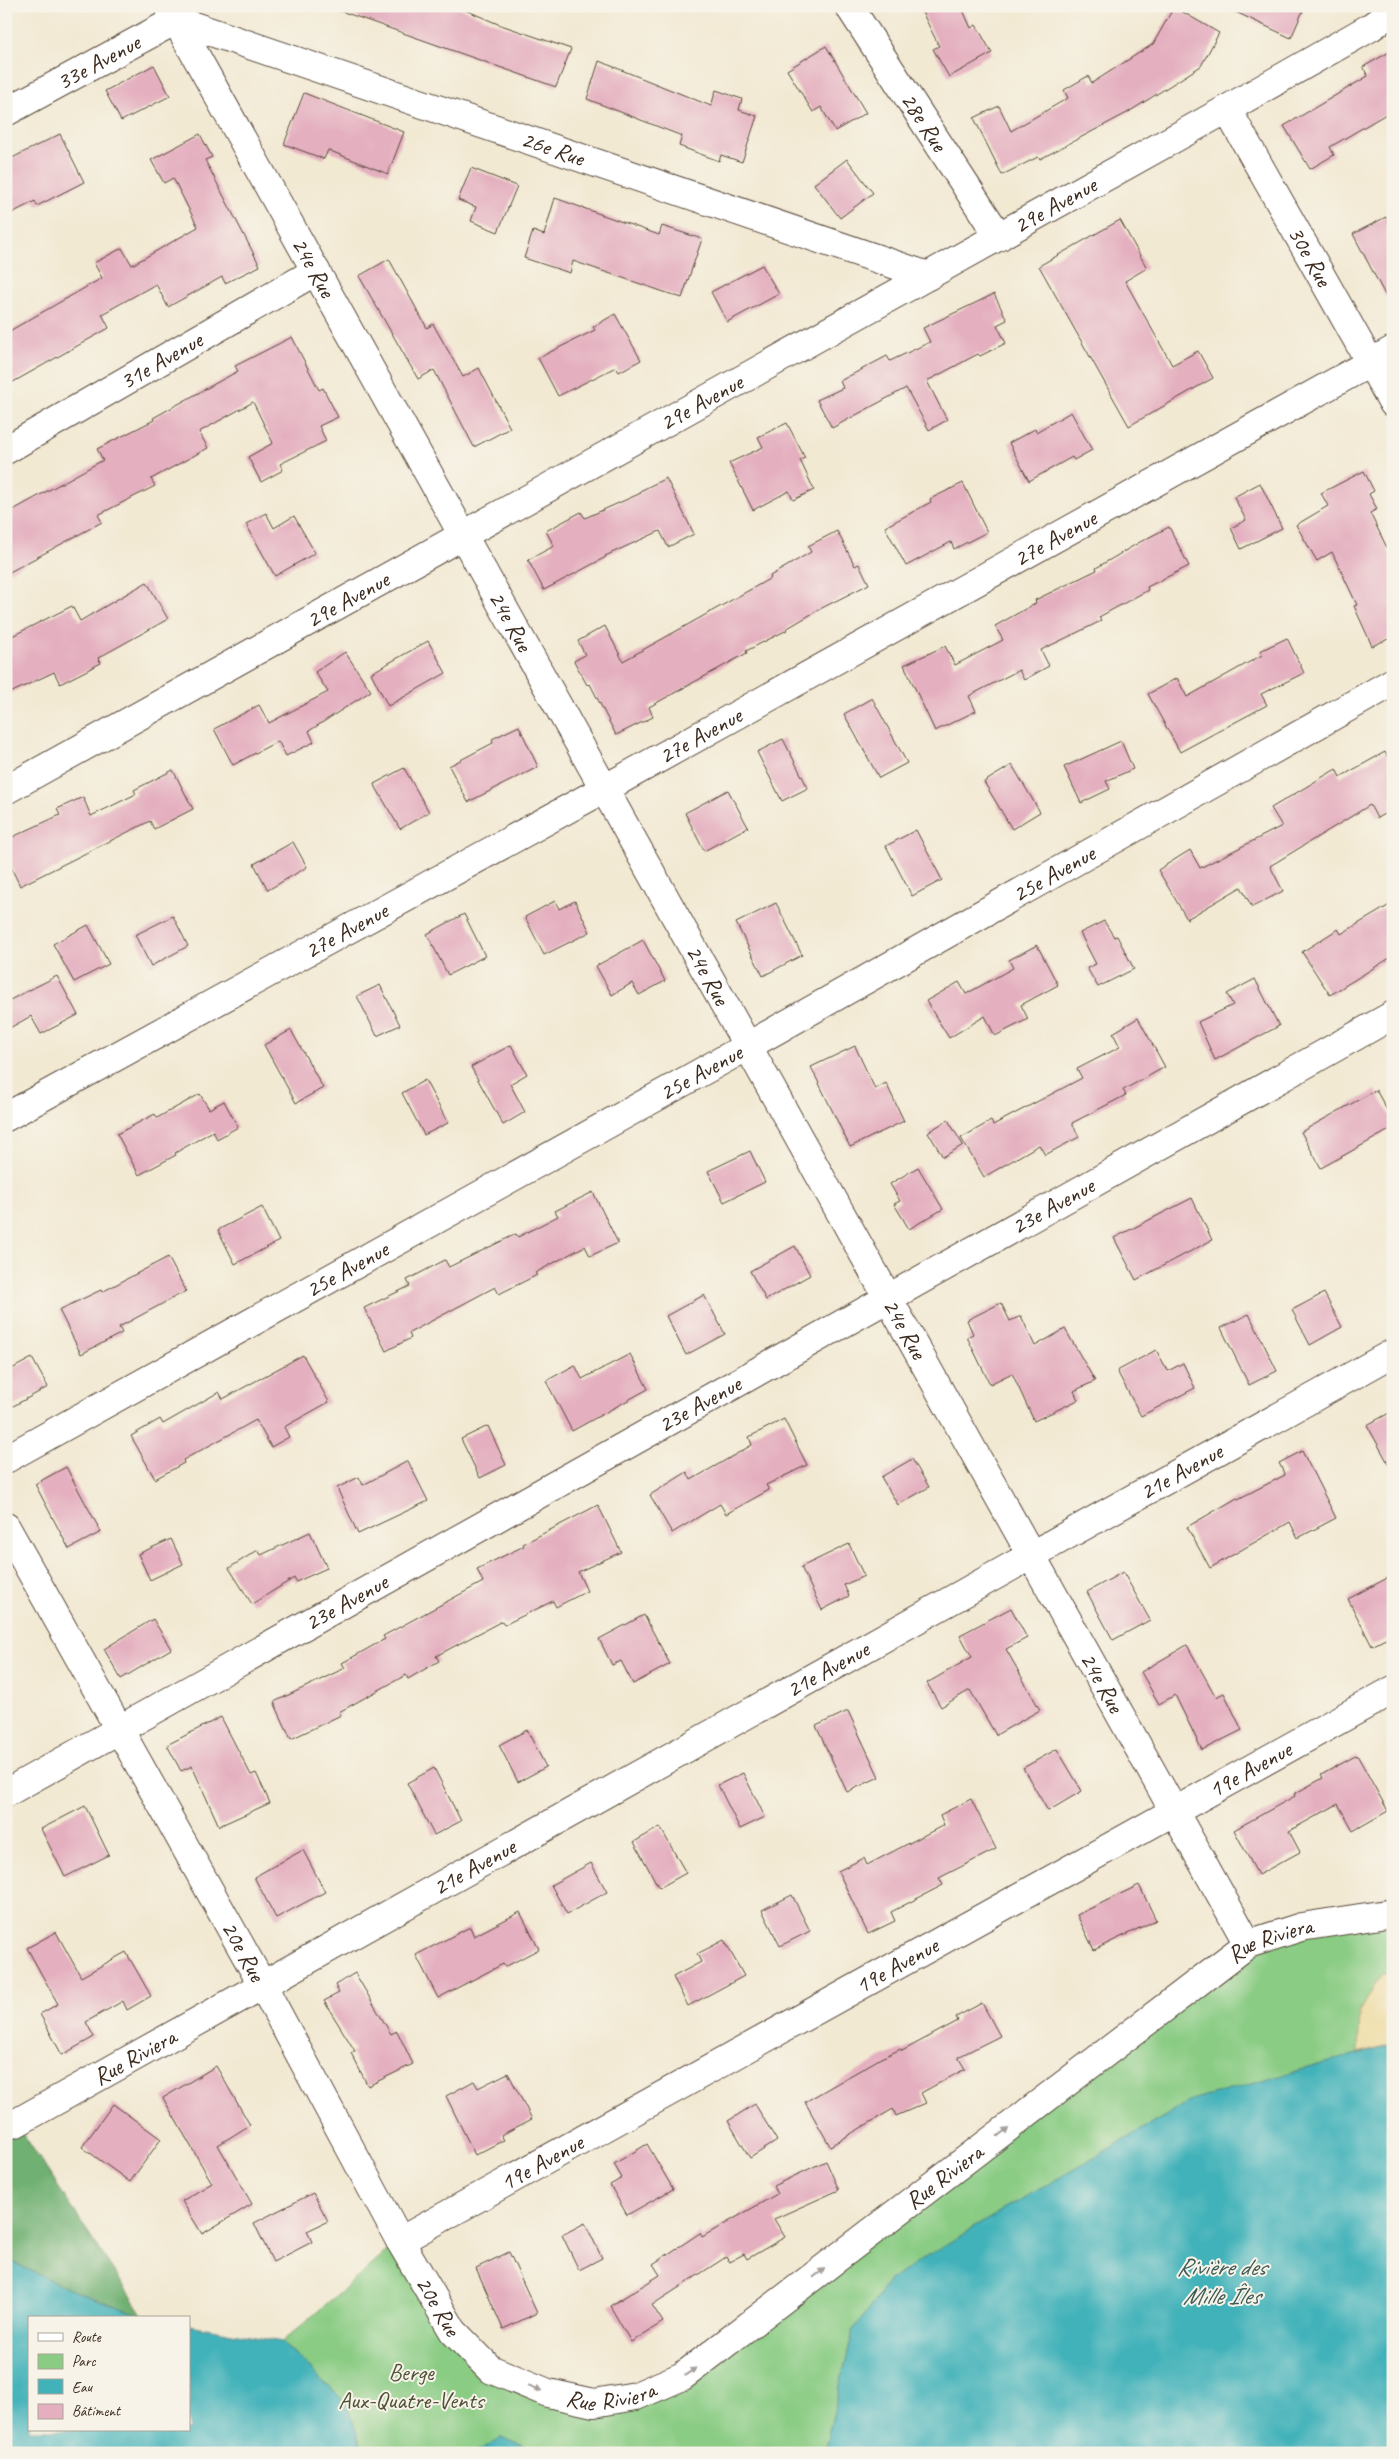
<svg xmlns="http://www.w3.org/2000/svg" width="1399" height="2459" font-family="Caveat,sans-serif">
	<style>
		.green { fill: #8acc84; stroke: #627b51 }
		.forest { fill: #6fb072; stroke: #556d48 }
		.sand { fill: #eeda9e; stroke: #94825e }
		.water { fill: #42b2ba; stroke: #3e6e6c }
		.building { fill: #e4afbf }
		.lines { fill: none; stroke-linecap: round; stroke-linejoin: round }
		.street-casing { stroke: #564739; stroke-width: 30 }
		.street { stroke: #fff; stroke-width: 28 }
		.oneway { fill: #a79f9a }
		.labels { text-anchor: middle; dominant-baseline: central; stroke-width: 4; stroke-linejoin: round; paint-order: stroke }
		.street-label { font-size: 24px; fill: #3b2a1e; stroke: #f7f3e8 }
		.park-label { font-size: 24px; fill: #4f5238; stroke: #f7f3e8 }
		.water-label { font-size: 25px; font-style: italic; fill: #3d5a55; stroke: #f7f3e8 }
	</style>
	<rect width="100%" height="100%" fill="#f7f3e8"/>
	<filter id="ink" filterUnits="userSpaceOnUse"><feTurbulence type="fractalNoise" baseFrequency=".02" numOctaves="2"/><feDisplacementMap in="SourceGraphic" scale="10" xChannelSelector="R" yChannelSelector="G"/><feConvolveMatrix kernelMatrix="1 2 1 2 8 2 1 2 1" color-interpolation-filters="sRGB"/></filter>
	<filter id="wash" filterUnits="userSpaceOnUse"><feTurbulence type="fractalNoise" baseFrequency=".0096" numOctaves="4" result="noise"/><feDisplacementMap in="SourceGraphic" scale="20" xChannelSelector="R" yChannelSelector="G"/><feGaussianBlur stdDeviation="1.12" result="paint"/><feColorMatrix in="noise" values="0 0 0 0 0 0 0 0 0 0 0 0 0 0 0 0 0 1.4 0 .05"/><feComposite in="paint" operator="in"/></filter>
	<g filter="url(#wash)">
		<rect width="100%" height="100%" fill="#f2e9d3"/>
		<!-- green -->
		<path class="green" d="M1393 1917V2044L1191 2101 961 2235 890 2280 853 2331 824 2453H539L501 2438 474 2453H364L346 2403 282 2342 400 2241 453 2331 548 2393 636 2396 1254 1941Z"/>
		<!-- forest -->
		<path class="forest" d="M16 2123 144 2317 69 2289 6 2259V2125Z"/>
		<!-- sand -->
		<path class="sand" d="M1393 1971V2044L1358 2053 1360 2012 1382 1973Z"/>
		<!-- water -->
		<g class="water">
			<path d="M1393 2044V2453H824L853 2331 890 2280 961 2235 1191 2101Z"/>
			<path d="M6 2259 69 2289 149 2318H29V2430H189V2325L282 2342 346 2403 364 2453H6Z"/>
			<path d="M501 2438 539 2453H474Z"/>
		</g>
		<g id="blocks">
			<!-- building -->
			<g class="building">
				<path d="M335 6H456L498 24 571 49 556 87 335 9Z"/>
				<path d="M919 6H961L971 28 976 25 992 53 949 77 933 49 939 46Z"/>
				<path d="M1223 6H1305L1291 38Z"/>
				<path d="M1174 7 1219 33 1201 66 1127 113 1040 159 1038 157 1002 175 974 118 999 106 1011 131 1068 98 1064 90 1088 76 1092 83 1153 44Z"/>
				<path d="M826 46 866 113 835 131 821 107 813 112 787 70Z"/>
				<path d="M1393 50V110L1330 147 1334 155 1310 169 1284 126 1368 76 1363 67Z"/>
				<path d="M599 61 711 106 716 90 742 99 739 110 757 116 742 162 721 155 719 161 679 146 682 136 587 99Z"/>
				<path d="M154 65 170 96 121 121 105 91Z"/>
				<path d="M304 93 404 132 388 174 328 150 324 159 284 144Z"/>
				<path d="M60 134 84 182 37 206 35 201 6 216V161Z"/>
				<path d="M200 134 212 157 205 160 260 266 225 283 222 277 168 307 156 284 102 314 109 328 6 386V333L102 278 94 263 122 248 132 265 198 227 173 178 164 183 151 160Z"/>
				<path d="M847 159 873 193 840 218 814 184Z"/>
				<path d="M471 168 517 186 498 232 471 221 476 207 458 200Z"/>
				<path d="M555 198 659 235 662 226 702 239 682 298 573 261 570 273 524 258 533 231 544 235Z"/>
				<path d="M1386 217 1393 230V310L1353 234Z"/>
				<path d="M1120 220 1147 268 1125 281 1172 365 1198 351 1213 378 1129 426 1039 266Z"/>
				<path d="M389 259 427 328 433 324 463 377 479 368 510 428 474 447 434 370 418 379 359 276Z"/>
				<path d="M762 265 779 294 727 322 711 292Z"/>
				<path d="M994 294 1007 320 997 325 1006 343 980 356 978 354 927 381 947 420 929 430 906 388 832 428 817 400 843 388 840 381 887 356 890 361 930 342 923 328Z"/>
				<path d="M615 314 641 360 619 372 616 367 558 396 538 358 595 330 593 327Z"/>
				<path d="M292 337 319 390 323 388 338 417 319 426 326 441 280 464 283 470 261 482 248 457 273 443 253 402 199 432 208 448 151 479 155 486 98 515 102 522 6 574V514L103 460 97 449 154 420 153 418 238 371 235 366Z"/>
				<path d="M1071 412 1092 450 1074 460 1072 457 1029 481 1009 443 1035 429 1036 432Z"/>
				<path d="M787 423 805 458 800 460 814 490 793 500 789 491 753 510 729 463 763 447 758 437Z"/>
				<path d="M1364 471 1374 491 1369 494 1377 509 1370 513 1393 560V637L1372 646 1354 606 1357 605 1332 552 1317 561 1296 525 1328 506 1321 493Z"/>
				<path d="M666 478 694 534 668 547 660 531 605 556 606 557 544 590 528 560 554 546 546 531 581 512 585 518 641 493 640 491Z"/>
				<path d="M963 483 987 532 954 549 951 542 906 566 885 527 931 502 930 499Z"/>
				<path d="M1260 483 1282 528 1241 549 1231 528 1246 520 1234 497Z"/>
				<path d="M266 513 274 528 294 516 315 553 275 576 246 524Z"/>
				<path d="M1169 527 1189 566 1147 587 1148 590 1099 617 1101 621 1041 650 1049 666 1024 680 1019 670 969 696 976 711 935 731 904 665 945 646 955 665 1003 640 995 626 1036 603 1035 600 1097 570 1096 568 1140 542Z"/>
				<path d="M837 531 855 566 859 564 869 584 820 609 786 629 787 630 746 651 747 653 649 707 653 717 616 735 590 684 587 685 574 661 585 655 578 641 605 626 623 661 771 578 770 576 811 552 808 546Z"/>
				<path d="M147 582 168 619 98 658 101 663 60 684 54 672 6 695V639L72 606 80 621Z"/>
				<path d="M1287 638 1304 673 1261 694 1267 705 1180 752 1148 694 1177 678 1187 697 1262 655 1260 651Z"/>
				<path d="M428 641 446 673 388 706 371 673Z"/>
				<path d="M345 652 371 691 309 731 314 742 286 756 278 741 233 765 214 729 259 705 269 723 328 692 315 672Z"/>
				<path d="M872 698 907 763 879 778 844 714Z"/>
				<path d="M519 726 538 767 468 802 449 766 493 743 492 739Z"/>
				<path d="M783 739 808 788 782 801 757 752Z"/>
				<path d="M1121 741 1133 769 1106 781 1110 789 1081 803 1064 767Z"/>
				<path d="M1385 752 1393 766V809L1377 818 1370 805 1270 866 1283 891 1252 907 1241 887 1187 919 1158 870 1190 850 1200 868 1282 826 1271 808 1336 769 1340 777Z"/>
				<path d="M1012 765 1040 812 1012 829 984 782Z"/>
				<path d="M404 768 429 812 400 829 374 784Z"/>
				<path d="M173 770 193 809 154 829 150 821 20 886 6 857V840L60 815 57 809 83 797 91 816 136 794 134 790Z"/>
				<path d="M728 790 748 827 704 851 685 813Z"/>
				<path d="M916 830 942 880 912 896 886 846Z"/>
				<path d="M293 842 307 867 268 890 254 864Z"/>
				<path d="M555 901 559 909 575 901 590 932 544 955 525 917Z"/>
				<path d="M776 903 802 955 763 976 736 923Z"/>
				<path d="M1393 903V956L1330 995 1302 952 1338 929 1341 934Z"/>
				<path d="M464 914 485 956 448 975 427 934Z"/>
				<path d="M173 916 188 946 151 966 135 935Z"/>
				<path d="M1104 921 1114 937 1117 936 1134 969 1098 987 1087 968 1096 964 1080 933Z"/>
				<path d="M88 925 109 964 74 982 53 944Z"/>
				<path d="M643 940 665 981 639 995 632 983 612 995 596 966Z"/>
				<path d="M1037 945 1058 985 1021 1005 1028 1019 995 1036 985 1016 949 1038 926 1001 959 982 966 994 1013 968 1009 960Z"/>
				<path d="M57 976 78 1015 41 1034 31 1016 6 1030V1002Z"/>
				<path d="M1255 979 1279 1026 1215 1060 1198 1022 1233 1005 1227 994Z"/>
				<path d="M380 985 400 1025 377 1036 357 996Z"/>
				<path d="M1138 1018 1165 1067 1123 1090 1126 1095 1072 1123 1079 1137 1045 1155 1039 1145 984 1177 961 1138 991 1121 993 1125 1082 1078 1077 1069 1120 1047 1113 1033Z"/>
				<path d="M291 1030 323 1088 296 1103 264 1045Z"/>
				<path d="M511 1045 527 1074 510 1084 525 1112 503 1125 471 1067Z"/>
				<path d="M855 1046 875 1089 886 1083 904 1121 850 1147 811 1067Z"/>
				<path d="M425 1080 448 1123 424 1135 402 1093Z"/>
				<path d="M1376 1090 1393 1121V1128L1321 1168 1301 1132Z"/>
				<path d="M200 1094 209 1109 224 1101 238 1127 217 1139 213 1131 175 1153 176 1155 139 1175 117 1134 155 1114 157 1118Z"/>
				<path d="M948 1120 963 1145 943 1157 928 1132Z"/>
				<path d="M750 1151 765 1182 724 1202 708 1171Z"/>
				<path d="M918 1167 943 1209 909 1229 894 1204 900 1201 890 1184Z"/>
				<path d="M593 1192 618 1243 590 1256 585 1246 535 1273 537 1275 499 1294 495 1287 409 1333 411 1338 386 1351 364 1308 410 1286 407 1280 445 1260 449 1267 516 1234 518 1237 558 1216 555 1211Z"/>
				<path d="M1192 1198 1212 1240 1136 1280 1114 1238Z"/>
				<path d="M262 1207 279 1241 235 1264 218 1230Z"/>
				<path d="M795 1246 810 1275 766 1300 750 1271Z"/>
				<path d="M168 1257 186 1291 119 1327 122 1333 81 1354 59 1310 101 1290 102 1292Z"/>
				<path d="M1324 1293 1342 1327 1310 1345 1292 1310Z"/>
				<path d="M704 1295 725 1334 686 1355 666 1316Z"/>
				<path d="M1001 1303 1010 1321 1021 1316 1035 1346 1065 1329 1095 1381 1074 1391 1078 1400 1034 1421 1012 1373 990 1384 967 1337 973 1334 967 1320Z"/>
				<path d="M1249 1314 1277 1371 1249 1385 1221 1328Z"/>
				<path d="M1156 1350 1168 1371 1183 1363 1195 1388 1141 1416 1117 1371Z"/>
				<path d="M630 1354 648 1389 572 1431 546 1381 575 1365 582 1379Z"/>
				<path d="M303 1355 329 1402 284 1427 289 1437 271 1447 256 1420 183 1460 184 1463 155 1479 131 1436 160 1419 163 1424 219 1392 223 1399Z"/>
				<path d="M32 1358 48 1387 6 1410V1372Z"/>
				<path d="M1393 1411V1472L1367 1425Z"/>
				<path d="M784 1419 807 1465 766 1485 769 1490 726 1514 720 1504 672 1533 650 1495 687 1472 691 1480 752 1445 749 1437Z"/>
				<path d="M488 1426 506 1465 480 1478 461 1439Z"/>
				<path d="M1302 1451 1336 1518 1298 1538 1290 1522 1210 1568 1187 1527 1237 1498 1238 1499 1285 1475 1279 1463Z"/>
				<path d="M912 1459 929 1487 898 1505 881 1477Z"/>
				<path d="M408 1461 428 1501 358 1534 337 1488 359 1477 363 1485Z"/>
				<path d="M66 1467 101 1532 69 1549 35 1484Z"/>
				<path d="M598 1505 621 1552 578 1572 587 1591 556 1607 553 1601 504 1625 502 1621 436 1656 439 1661 408 1679 406 1675 339 1712 341 1715 291 1739 274 1702 345 1668 342 1663 385 1639 383 1636 483 1582 477 1569 524 1546 523 1544Z"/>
				<path d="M310 1532 327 1568 296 1582 294 1578 252 1604 229 1568 258 1550 261 1555Z"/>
				<path d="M171 1539 183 1564 150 1580 138 1554Z"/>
				<path d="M849 1544 864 1576 844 1585 849 1596 822 1610 801 1567Z"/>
				<path d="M1123 1572 1150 1620 1113 1640 1087 1592Z"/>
				<path d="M1393 1575V1635L1372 1646 1348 1599Z"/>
				<path d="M1011 1608 1027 1638 1006 1649 1040 1710 996 1735 970 1690 941 1707 927 1683 972 1657 960 1635Z"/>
				<path d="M644 1615 670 1664 633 1684 621 1661 612 1665 599 1639Z"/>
				<path d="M153 1619 171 1649 121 1679 104 1649Z"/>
				<path d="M1187 1645 1216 1697 1224 1693 1242 1730 1202 1750 1175 1695 1159 1704 1141 1672Z"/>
				<path d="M848 1711 879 1777 847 1792 816 1726Z"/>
				<path d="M221 1717 251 1775 256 1773 270 1803 219 1826 192 1766 181 1771 167 1745Z"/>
				<path d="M527 1730 546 1767 518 1782 499 1745Z"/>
				<path d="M1057 1749 1082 1791 1048 1811 1023 1768Z"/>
				<path d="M1357 1755 1388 1811 1353 1831 1338 1804 1289 1831 1300 1852 1258 1875 1234 1830 1295 1796 1294 1794 1323 1778 1321 1775Z"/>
				<path d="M434 1768 461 1821 434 1835 407 1783Z"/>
				<path d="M743 1773 765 1817 740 1829 718 1785Z"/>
				<path d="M971 1799 996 1849 939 1878 943 1885 891 1912 895 1921 868 1934 838 1871 864 1858 867 1865 944 1825 940 1815Z"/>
				<path d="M85 1806 109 1855 65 1877 41 1829Z"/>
				<path d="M660 1827 686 1873 659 1888 634 1842Z"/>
				<path d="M303 1850 325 1892 276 1918 254 1877Z"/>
				<path d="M591 1863 607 1892 567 1914 551 1885Z"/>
				<path d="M1139 1885 1156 1920 1094 1950 1077 1915Z"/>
				<path d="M792 1895 810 1931 780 1946 762 1910Z"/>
				<path d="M520 1912 539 1949 505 1967 503 1964 438 1998 416 1955 470 1927 474 1936Z"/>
				<path d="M56 1932 81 1977 126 1952 151 1996 127 2010 123 2001 86 2022 94 2037 62 2055 40 2014 58 2004 27 1948Z"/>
				<path d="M724 1940 744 1976 688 2006 673 1977 701 1962 697 1954Z"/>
				<path d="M355 1973 391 2034 397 2031 413 2064 368 2086 351 2053 355 2051 324 2001 339 1993 335 1985Z"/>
				<path d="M982 2003 1000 2036 958 2057 965 2069 921 2093 926 2103 896 2116 893 2109 830 2146 805 2102 881 2058 901 2049 902 2051 958 2021 956 2017Z"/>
				<path d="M216 2066 250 2125 218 2145 252 2204 202 2234 182 2201 212 2183 163 2098Z"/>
				<path d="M508 2073 532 2119 501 2135 504 2140 475 2155 446 2096 474 2081 478 2088Z"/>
				<path d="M113 2104 161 2139 130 2182 82 2147Z"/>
				<path d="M755 2104 777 2141 750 2158 728 2121Z"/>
				<path d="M647 2144 673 2189 627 2215 610 2185 622 2178 614 2164Z"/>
				<path d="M826 2161 839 2190 774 2219 785 2237 747 2259 744 2254 729 2262 726 2257 652 2305 663 2322 631 2342 610 2306 660 2275 653 2264 700 2233 702 2237 777 2194 773 2186Z"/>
				<path d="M313 2193 328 2221 307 2231 312 2242 273 2262 254 2223Z"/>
				<path d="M585 2223 602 2258 579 2270 562 2235Z"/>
				<path d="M509 2252 537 2313 503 2329 476 2268Z"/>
			</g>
		</g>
	</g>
	<g filter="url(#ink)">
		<use href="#blocks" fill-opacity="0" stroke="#564739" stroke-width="1"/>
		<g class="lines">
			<defs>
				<g id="street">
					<path id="s1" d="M168 6 1248 1944"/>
					<path id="s2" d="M849 6 999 237"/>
					<path id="s3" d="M176 20 928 276"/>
					<path id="s4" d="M1227 109 1393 403"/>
					<path id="s5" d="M6 112 176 20 182 6"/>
					<path id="s6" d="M6 450 316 271"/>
					<path id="s7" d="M6 790 1227 109 1371 27 1393 11"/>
					<path id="s8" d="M6 1117 604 789 1393 350"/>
					<path id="s9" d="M6 1459 748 1046 1393 682"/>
					<path id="s10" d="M6 1527 263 1986 400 2241 453 2331 490 2369 548 2393 594 2403 636 2396 683 2376 1248 1944 1301 1927 1393 1913"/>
					<path id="s11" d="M6 1793 1393 1015"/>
					<path id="s12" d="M6 2125 16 2123 1393 1353"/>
					<path id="s13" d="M400 2241 1393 1690"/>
				</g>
			</defs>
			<!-- street casing -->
			<use href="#street" class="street-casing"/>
			<!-- street -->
			<use href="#street" class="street"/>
		</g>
		<!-- one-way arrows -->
		<defs><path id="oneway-solid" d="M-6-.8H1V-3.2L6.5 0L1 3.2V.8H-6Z" transform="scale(1.25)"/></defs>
		<g class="oneway">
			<use href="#oneway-solid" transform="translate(1003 2132) rotate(-38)"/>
			<use href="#oneway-solid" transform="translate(819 2273) rotate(-38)"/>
			<use href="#oneway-solid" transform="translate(690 2372) rotate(-34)"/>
			<use href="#oneway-solid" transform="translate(535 2388) rotate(23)"/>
		</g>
	</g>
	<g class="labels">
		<!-- street labels -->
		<g class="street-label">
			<text stroke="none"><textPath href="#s5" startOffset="105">33e Avenue</textPath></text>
			<text stroke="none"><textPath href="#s2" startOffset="138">28e Rue</textPath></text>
			<text stroke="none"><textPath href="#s3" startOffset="398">26e Rue</textPath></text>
			<text stroke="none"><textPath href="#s7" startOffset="1201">29e Avenue</textPath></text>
			<text stroke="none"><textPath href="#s4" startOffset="169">30e Rue</textPath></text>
			<text stroke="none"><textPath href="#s1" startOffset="299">24e Rue</textPath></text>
			<text stroke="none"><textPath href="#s6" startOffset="179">31e Avenue</textPath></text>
			<text stroke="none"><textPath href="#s7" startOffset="796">29e Avenue</textPath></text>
			<text stroke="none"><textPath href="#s8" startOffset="1198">27e Avenue</textPath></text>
			<text stroke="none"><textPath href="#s7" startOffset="391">29e Avenue</textPath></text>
			<text stroke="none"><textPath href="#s1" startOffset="704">24e Rue</textPath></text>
			<text stroke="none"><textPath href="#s8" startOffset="792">27e Avenue</textPath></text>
			<text stroke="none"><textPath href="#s9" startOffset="1200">25e Avenue</textPath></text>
			<text stroke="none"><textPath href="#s8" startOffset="388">27e Avenue</textPath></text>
			<text stroke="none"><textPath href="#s1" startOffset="1109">24e Rue</textPath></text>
			<text stroke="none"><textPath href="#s9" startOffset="795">25e Avenue</textPath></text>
			<text stroke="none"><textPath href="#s11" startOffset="1200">23e Avenue</textPath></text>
			<text stroke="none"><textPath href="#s9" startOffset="390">25e Avenue</textPath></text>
			<text stroke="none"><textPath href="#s1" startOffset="1514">24e Rue</textPath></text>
			<text stroke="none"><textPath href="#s11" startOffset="795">23e Avenue</textPath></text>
			<text stroke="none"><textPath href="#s12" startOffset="1345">21e Avenue</textPath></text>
			<text stroke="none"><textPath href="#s11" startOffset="390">23e Avenue</textPath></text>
			<text stroke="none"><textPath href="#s12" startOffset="940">21e Avenue</textPath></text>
			<text stroke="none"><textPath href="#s1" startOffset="1919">24e Rue</textPath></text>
			<text stroke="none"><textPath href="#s13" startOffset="972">19e Avenue</textPath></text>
			<text stroke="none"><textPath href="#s12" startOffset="535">21e Avenue</textPath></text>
			<text stroke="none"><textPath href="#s10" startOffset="1910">Rue Riviera</textPath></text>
			<text stroke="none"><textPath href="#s10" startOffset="486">20e Rue</textPath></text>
			<text stroke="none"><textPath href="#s13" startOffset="568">19e Avenue</textPath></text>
			<text stroke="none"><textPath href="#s12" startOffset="146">Rue Riviera</textPath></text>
			<text stroke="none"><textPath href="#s13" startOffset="162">19e Avenue</textPath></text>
			<text stroke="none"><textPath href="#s10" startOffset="1505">Rue Riviera</textPath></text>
			<text stroke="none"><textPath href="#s10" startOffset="891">20e Rue</textPath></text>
			<text stroke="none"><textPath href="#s10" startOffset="1100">Rue Riviera</textPath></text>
		</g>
		<!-- park labels -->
		<g class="park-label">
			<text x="411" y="2372">Berge<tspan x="411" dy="28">Aux-Quatre-Vents</tspan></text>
		</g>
		<!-- water labels -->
		<g class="water-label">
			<text x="1221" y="2267">Rivière des<tspan x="1221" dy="29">Mille Îles</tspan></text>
		</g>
	</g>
	<!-- margin -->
	<rect width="1399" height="2459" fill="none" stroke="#f7f3e8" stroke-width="25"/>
	<!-- legend -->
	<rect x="28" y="2316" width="162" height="115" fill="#f7f3e8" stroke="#aca397"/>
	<rect x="38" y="2333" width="25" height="8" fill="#ffffff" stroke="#aca397"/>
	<text x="72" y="2342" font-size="15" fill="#3b2a1e">Route</text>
	<rect x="38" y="2354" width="25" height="15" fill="#8acc84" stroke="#aca397"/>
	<text x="72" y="2366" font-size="15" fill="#3b2a1e">Parc</text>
	<rect x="38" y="2379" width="25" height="15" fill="#42b2ba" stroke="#aca397"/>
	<text x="72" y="2392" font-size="15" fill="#3b2a1e">Eau</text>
	<rect x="38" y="2404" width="25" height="15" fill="#e4afbf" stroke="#aca397"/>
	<text x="72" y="2416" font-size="15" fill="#3b2a1e">Bâtiment</text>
</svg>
